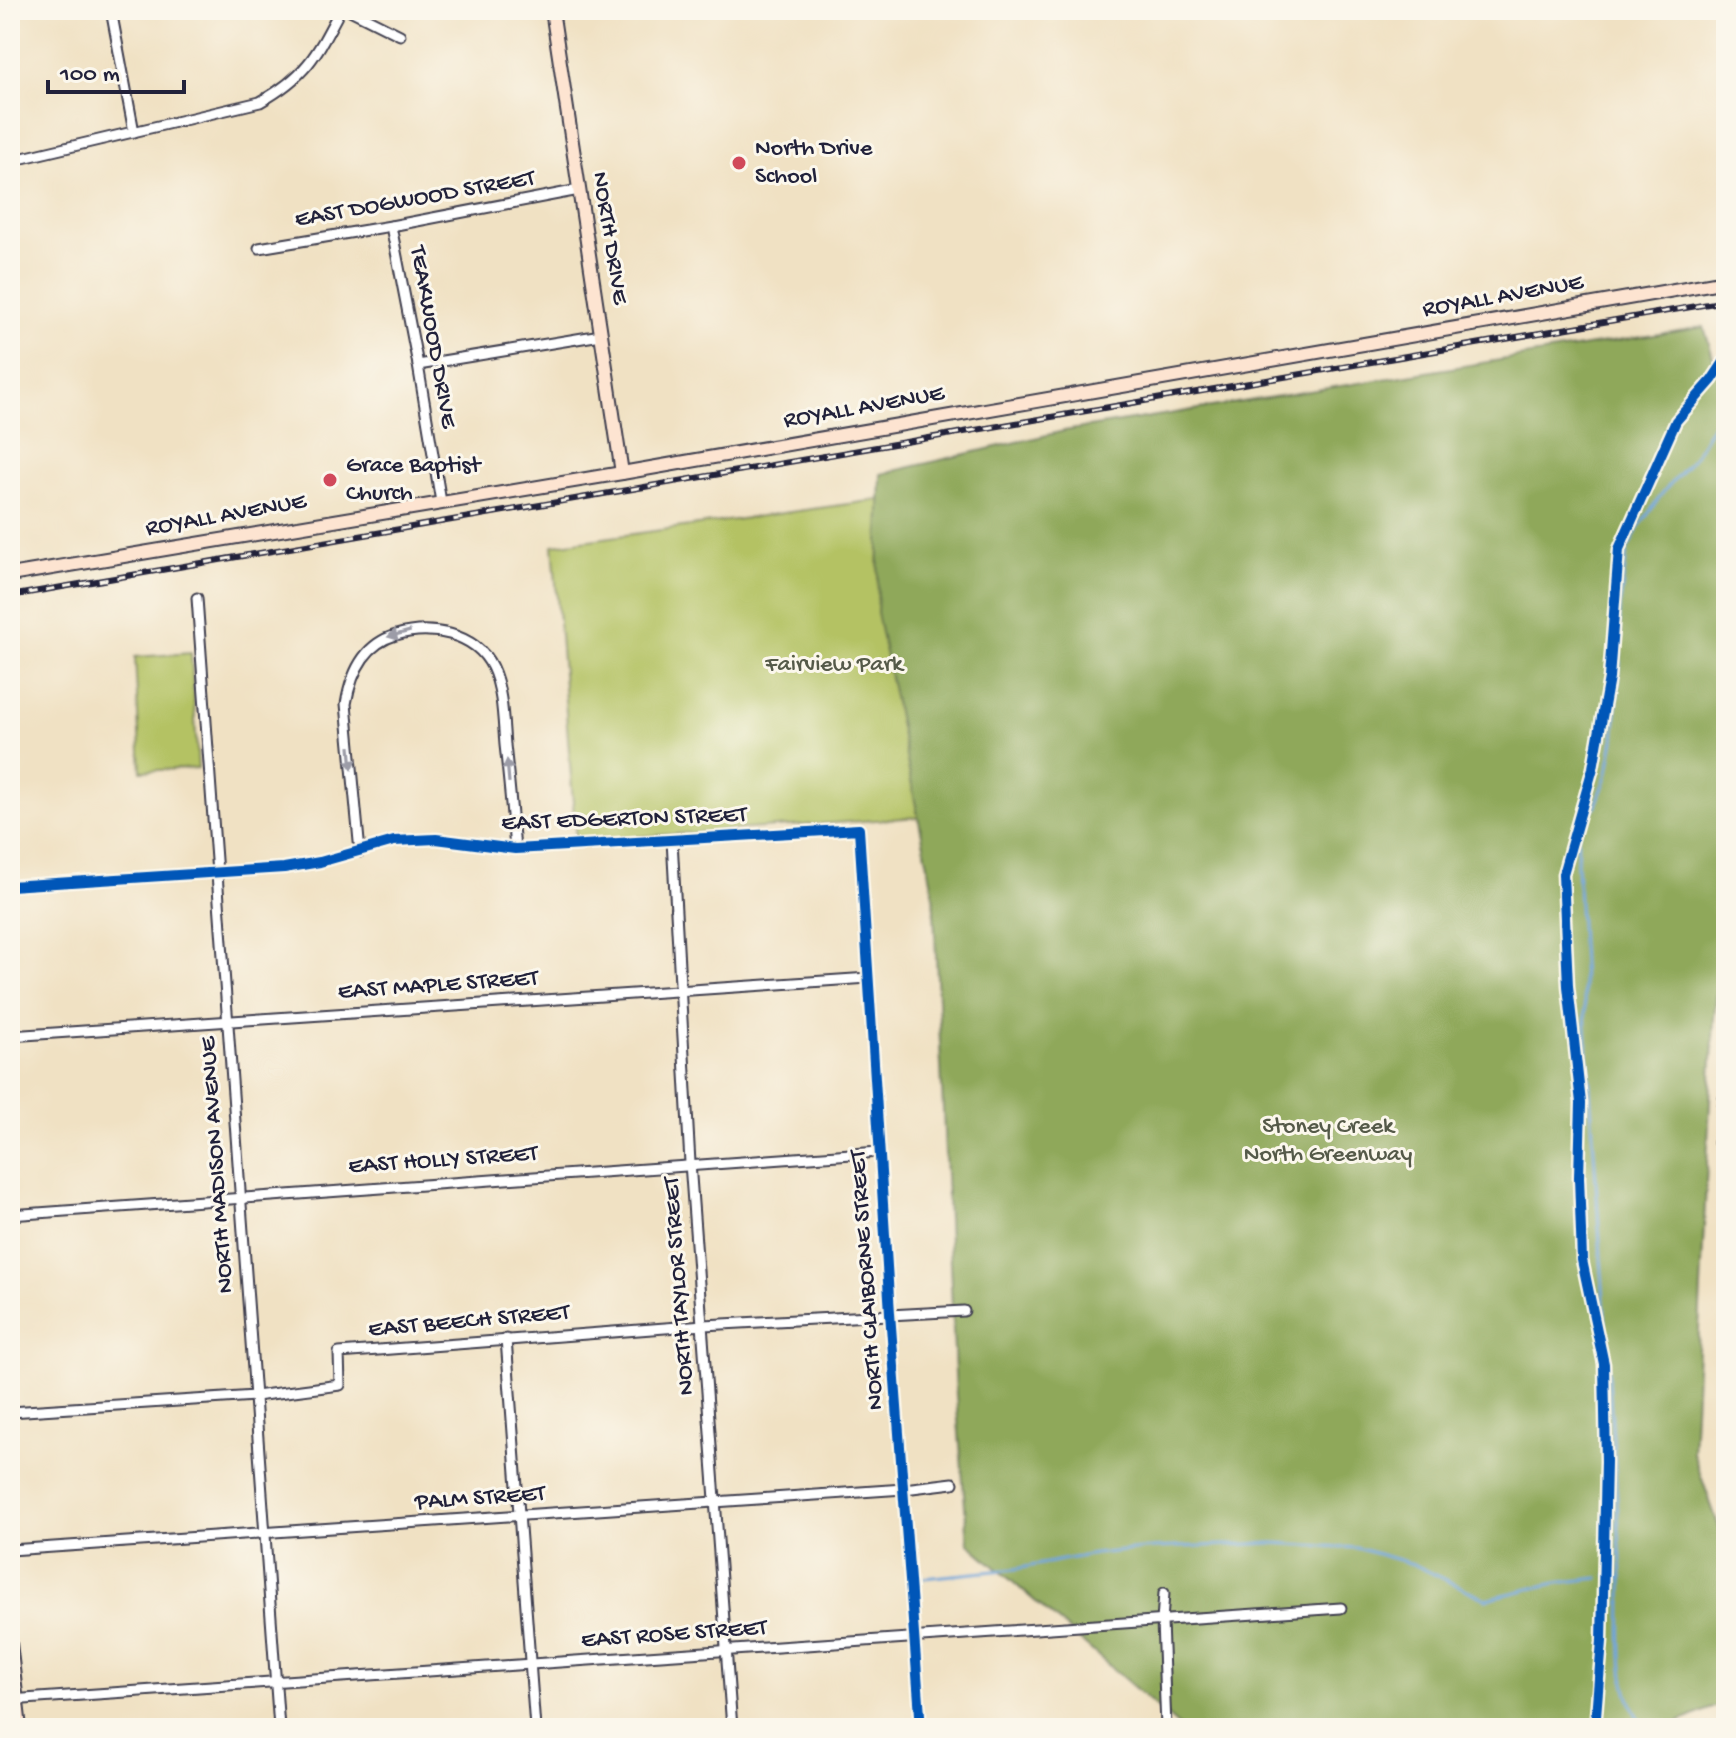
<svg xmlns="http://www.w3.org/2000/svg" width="1736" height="1738" font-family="'Gochi Hand',sans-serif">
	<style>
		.green { fill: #b4c264; stroke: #6b7250; stroke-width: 2 }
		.forest { fill: #8fa85a; stroke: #58654a; stroke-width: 2 }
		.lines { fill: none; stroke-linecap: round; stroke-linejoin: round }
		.stream { stroke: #68a0d7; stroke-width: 3 }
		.street-casing { stroke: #413f4f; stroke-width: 13 }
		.secondary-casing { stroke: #413f4f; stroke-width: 16 }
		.street { stroke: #fff; stroke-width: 9 }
		.secondary { stroke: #fde4d1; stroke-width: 12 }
		.rail-casing { stroke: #22223b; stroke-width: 6 }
		.rail { stroke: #fbf7ec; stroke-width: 3; stroke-dasharray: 9; stroke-linecap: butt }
		.cycleway-casing { stroke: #fbf7ec; stroke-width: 15 }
		.cycleway { stroke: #0057b8; stroke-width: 10 }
		.oneway { fill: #9c9ca7 }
		.poi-dot { fill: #d1495b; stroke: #fbf7ec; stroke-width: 3 }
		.labels { text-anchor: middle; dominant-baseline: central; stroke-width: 6; stroke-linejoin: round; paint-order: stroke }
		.poi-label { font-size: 24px; fill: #22223b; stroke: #fbf7ec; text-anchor: start }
		.street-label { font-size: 24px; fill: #22223b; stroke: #fbf7ec }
		.park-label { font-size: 24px; fill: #555a49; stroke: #fbf7ec }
	</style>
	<rect width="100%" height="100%" fill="#fbf7ec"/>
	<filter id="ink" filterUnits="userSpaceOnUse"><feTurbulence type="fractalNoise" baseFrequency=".0125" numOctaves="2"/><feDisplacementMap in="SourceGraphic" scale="16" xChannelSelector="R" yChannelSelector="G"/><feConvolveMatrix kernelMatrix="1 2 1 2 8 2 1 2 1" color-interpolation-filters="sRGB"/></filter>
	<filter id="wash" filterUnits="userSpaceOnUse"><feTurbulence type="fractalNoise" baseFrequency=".006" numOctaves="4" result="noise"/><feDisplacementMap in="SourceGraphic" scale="32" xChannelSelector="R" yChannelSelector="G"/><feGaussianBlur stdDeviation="1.8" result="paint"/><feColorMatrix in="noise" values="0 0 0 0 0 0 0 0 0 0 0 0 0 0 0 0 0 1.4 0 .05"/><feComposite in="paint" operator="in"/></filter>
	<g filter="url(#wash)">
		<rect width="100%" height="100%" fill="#f0e1c3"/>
		<!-- green -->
		<g class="green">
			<path d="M979 486 1005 811 576 841 553 545Z"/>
			<path d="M191 653 198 768 141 771 135 657Z"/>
		</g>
		<!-- forest -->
		<path class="forest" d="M1704 327 1726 401V903L1714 1019 1693 1453 1726 1547V1702L1665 1728H1181L968 1543 956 1396 933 890 877 613 881 474 1064 431Z"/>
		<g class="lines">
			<!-- stream -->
			<g class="stream">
				<path d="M1714 425 1726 419"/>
				<path d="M1607 1575 1622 1578"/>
				<path d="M923 1578 1015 1569 1094 1554 1153 1548 1274 1543 1357 1548 1413 1564 1486 1599 1556 1583 1598 1578"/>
				<path d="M1645 1728C1613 1689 1623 1625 1622 1578L1583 983 1577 864 1578 832 1596 805 1607 776 1614 740 1621 644 1619 610 1627 550 1637 530 1664 491 1694 457 1726 402"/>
			</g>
		</g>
	</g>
	<g filter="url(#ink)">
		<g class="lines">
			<defs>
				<g id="street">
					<path d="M111 10 134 132"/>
					<path d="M350 10 400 35"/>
					<path d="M10 161 260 102C306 76 316 56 340 10"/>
					<path d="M391 226 418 365 441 502"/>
					<path d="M259 248 391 226 579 190"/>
					<path d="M418 365 601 335"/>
					<path d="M197 598 279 1728"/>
					<path d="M672 840 690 1163 732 1728"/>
					<path d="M360 852 346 704C351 674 364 644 396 635 429 625 475 632 492 667 503 690 503 721 505 745 509 780 512 814 515 849"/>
					<path d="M10 886 284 868 320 862 394 841 436 839 515 849 859 829 890 1313 921 1728"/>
					<path d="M10 1036 869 978"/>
					<path d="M1726 1082 1719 1143 1726 1167"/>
					<path d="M10 1215 879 1152"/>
					<path d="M506 1339 535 1728"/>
					<path d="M10 1412 255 1396 340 1385 339 1353 704 1325 964 1311"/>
					<path d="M10 1550 904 1489 953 1483"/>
					<path d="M1164 1593 1162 1621 1166 1728"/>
					<path d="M10 1700 1341 1608"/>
				</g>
				<g id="secondary">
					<path d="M552 10 622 473"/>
					<path d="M10 575 622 473 1726 281"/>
					<path d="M10 1643 20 1728"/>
				</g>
			</defs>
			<!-- street casing -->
			<use href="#street" class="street-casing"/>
			<!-- secondary casing -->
			<use href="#secondary" class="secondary-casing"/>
			<!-- street -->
			<use href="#street" class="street"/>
			<!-- secondary -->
			<use href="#secondary" class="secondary"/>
			<defs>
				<path id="rail" d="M10 596 1726 301"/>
			</defs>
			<!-- rail casing -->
			<use href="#rail" class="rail-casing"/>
			<!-- rail -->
			<use href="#rail" class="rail"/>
			<defs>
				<g id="cycleway">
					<path d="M10 886 284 868 320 862 394 841 436 839 515 849 859 829 890 1313 921 1728"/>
					<path d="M1595 1728 1602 1641 1606 1461 1604 1364 1582 1260 1579 1177 1581 1103 1568 986 1563 874 1593 768 1609 678 1619 549 1676 421 1712 380 1726 359"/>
				</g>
			</defs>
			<!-- cycleway casing -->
			<use href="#cycleway" class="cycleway-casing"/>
			<!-- cycleway -->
			<use href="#cycleway" class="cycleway"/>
		</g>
		<!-- one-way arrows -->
		<defs><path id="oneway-solid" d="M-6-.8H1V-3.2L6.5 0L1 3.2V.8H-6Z" transform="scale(2)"/></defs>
		<g class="oneway">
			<use href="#oneway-solid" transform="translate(399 634) rotate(165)"/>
			<use href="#oneway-solid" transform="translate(351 758) rotate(85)"/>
			<use href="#oneway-solid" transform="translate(508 771) rotate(-95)"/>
		</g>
	</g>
	<!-- markers -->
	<g class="poi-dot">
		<circle cx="739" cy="163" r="8"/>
		<circle cx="330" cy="480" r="8"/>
	</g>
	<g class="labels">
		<!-- poi labels -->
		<g class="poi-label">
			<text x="755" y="149">North Drive<tspan x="755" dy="28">School</tspan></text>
			<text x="346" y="466">Grace Baptist<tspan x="346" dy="28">Church</tspan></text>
		</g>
		<!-- street labels -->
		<g class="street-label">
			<text transform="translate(415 200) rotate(-10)">EAST DOGWOOD STREET</text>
			<text transform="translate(609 238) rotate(81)">NORTH DRIVE</text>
			<text transform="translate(1503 297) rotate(-10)">ROYALL AVENUE</text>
			<text transform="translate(432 337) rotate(80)">TEAKWOOD DRIVE</text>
			<text transform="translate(864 408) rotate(-10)">ROYALL AVENUE</text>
			<text transform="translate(226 516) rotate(-10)">ROYALL AVENUE</text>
			<text transform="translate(624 820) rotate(-2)">EAST EDGERTON STREET</text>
			<text transform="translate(438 986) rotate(-4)">EAST MAPLE STREET</text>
			<text transform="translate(443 1161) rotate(-4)">EAST HOLLY STREET</text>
			<text transform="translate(218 1165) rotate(-94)">NORTH MADISON AVENUE</text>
			<text transform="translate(868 1280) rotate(-94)">NORTH CLAIBORNE STREET</text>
			<text transform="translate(680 1286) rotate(-94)">NORTH TAYLOR STREET</text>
			<text transform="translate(469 1322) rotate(-5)">EAST BEECH STREET</text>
			<text transform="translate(480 1499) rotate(-4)">PALM STREET</text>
			<text transform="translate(674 1635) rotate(-4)">EAST ROSE STREET</text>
		</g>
		<!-- park labels -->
		<g class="park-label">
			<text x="834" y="665">Fairview Park</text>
			<text x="1328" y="1127">Stoney Creek<tspan x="1328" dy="28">North Greenway</tspan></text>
		</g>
	</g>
	<!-- margin -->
	<rect width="1736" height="1738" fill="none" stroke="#fbf7ec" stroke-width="40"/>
	<!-- scale -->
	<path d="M48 80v12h136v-12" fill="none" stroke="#22223b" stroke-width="4"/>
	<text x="60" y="80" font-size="24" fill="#22223b" stroke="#fbf7ec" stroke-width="6" paint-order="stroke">100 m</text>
</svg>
